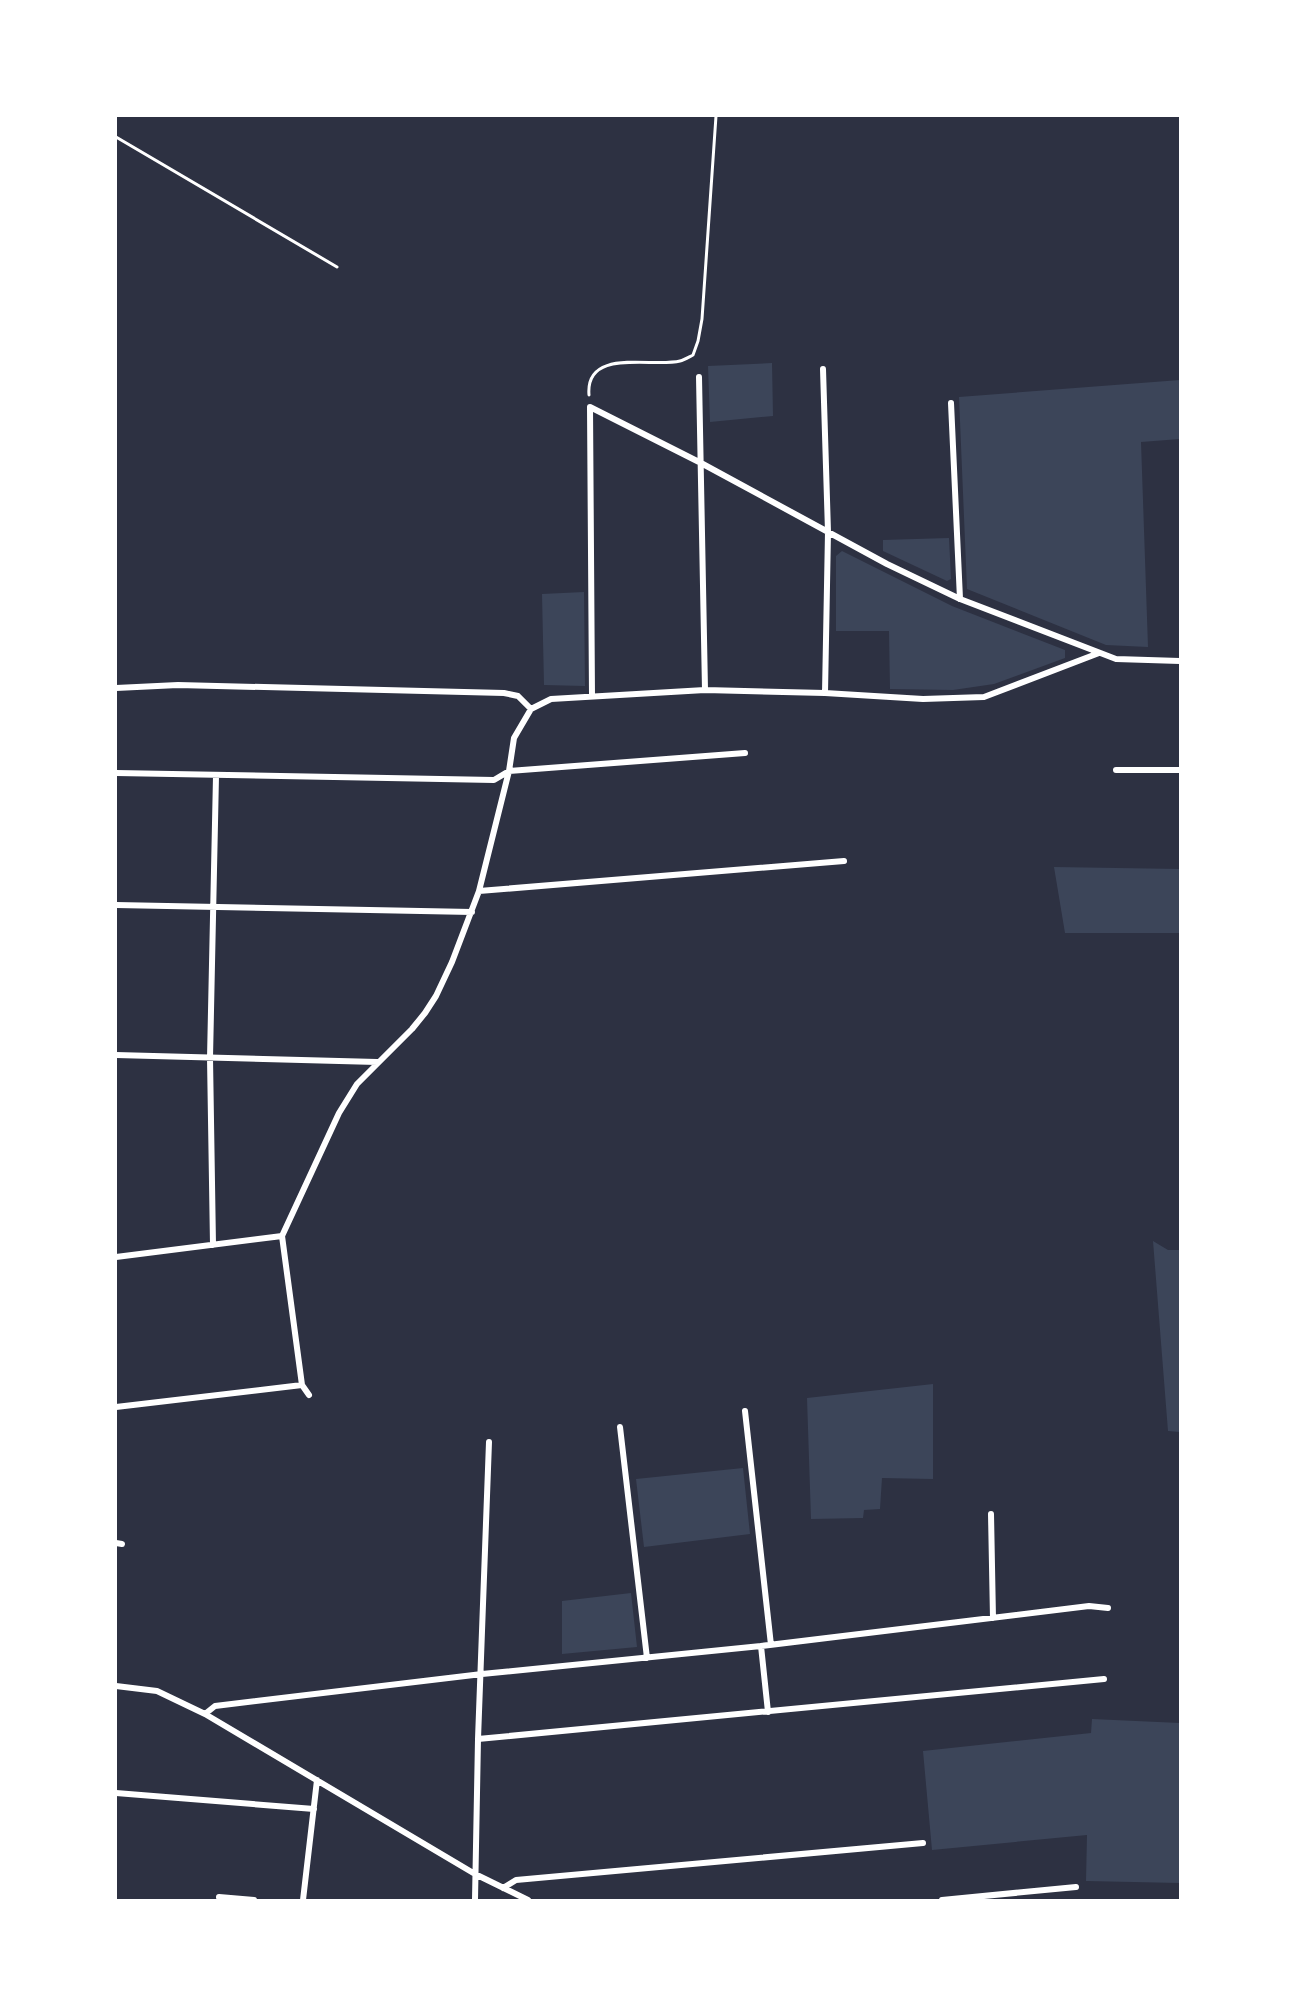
<svg xmlns="http://www.w3.org/2000/svg" width="1296" height="2016" viewBox="0 0 1296 2016" font-family="'PT Sans Narrow',sans-serif">
	<style>
		.green { fill: #3c4559 }
		.lines { fill: none; stroke-linecap: round; stroke-linejoin: round }
		.path { stroke: #fff; stroke-width: 3 }
		.minor { stroke: #fff; stroke-width: 6 }
	</style>
	<rect width="100%" height="100%" fill="#2d3142"/>
	<path class="green" d="M772,363L773,416L710,422L708,366Z
		M1180,380V439L1141,442L1148,647L1106,645L967,589L959,397Z
		M949,538L951,579L947,581L883,551V540Z
		M842,551L952,606L1065,650V658L994,684L953,690L890,689L889,631H836V556Z
		M584,592L585,686L544,685L542,594Z
		M1054,867L1180,869V933H1065Z
		M1153,1241L1168,1250H1180V1432L1168,1431Z
		M933,1384V1479L882,1478L880,1509L864,1510L863,1518L811,1519L807,1398Z
		M743,1468L750,1534L644,1547L636,1479Z
		M631,1593L637,1647L562,1654V1601Z
		M1092,1719L1180,1723V1883L1086,1881L1087,1835L932,1850L923,1751L1091,1733Z"/>
	<g class="lines">
		<path class="path" d="M116,137L337,267
			M589,395C585,347 653,368 680,361C684,360 689,357 693,355L698,341L702,319L716,116"/>
		<path class="minor" d="M823,369L828,532L825,693
			M699,377L705,690
			M951,403L960,599
			M116,688L178,685L504,693L518,696L531,709
			M592,696L590,407L701,463L887,564L960,599L1116,659L1180,661
			M1116,770H1180
			M116,773L494,780L509,771L745,753
			M479,891L844,861
			M116,905L472,912
			M116,1055L377,1062
			M213,1245L210,1058L216,776
			M116,1257L282,1236
			M309,1395L302,1385L282,1236L339,1113L357,1084L412,1029L425,1013L436,996L452,962L479,891L509,771L514,738L531,709L551,699L705,690L825,693L923,699L984,697L1099,653
			M116,1407L302,1385
			M745,1411L771,1645
			M620,1427L647,1658
			M991,1514L993,1618
			M116,1543L122,1544
			M761,1646L768,1712
			M116,1686L157,1691L205,1714L475,1874L528,1900
			M205,1714L215,1706L482,1674L761,1646L1089,1606L1108,1608
			M478,1739L1104,1679
			M116,1793L314,1809
			M503,1888L516,1880L923,1843
			M219,1897L254,1900
			M303,1900L317,1780
			M475,1900L478,1739L489,1442
			M942,1900L1076,1887"/>
	</g>
	<rect width="1296" height="2016" fill="none" stroke="#ffffff" stroke-width="234"/>
</svg>
